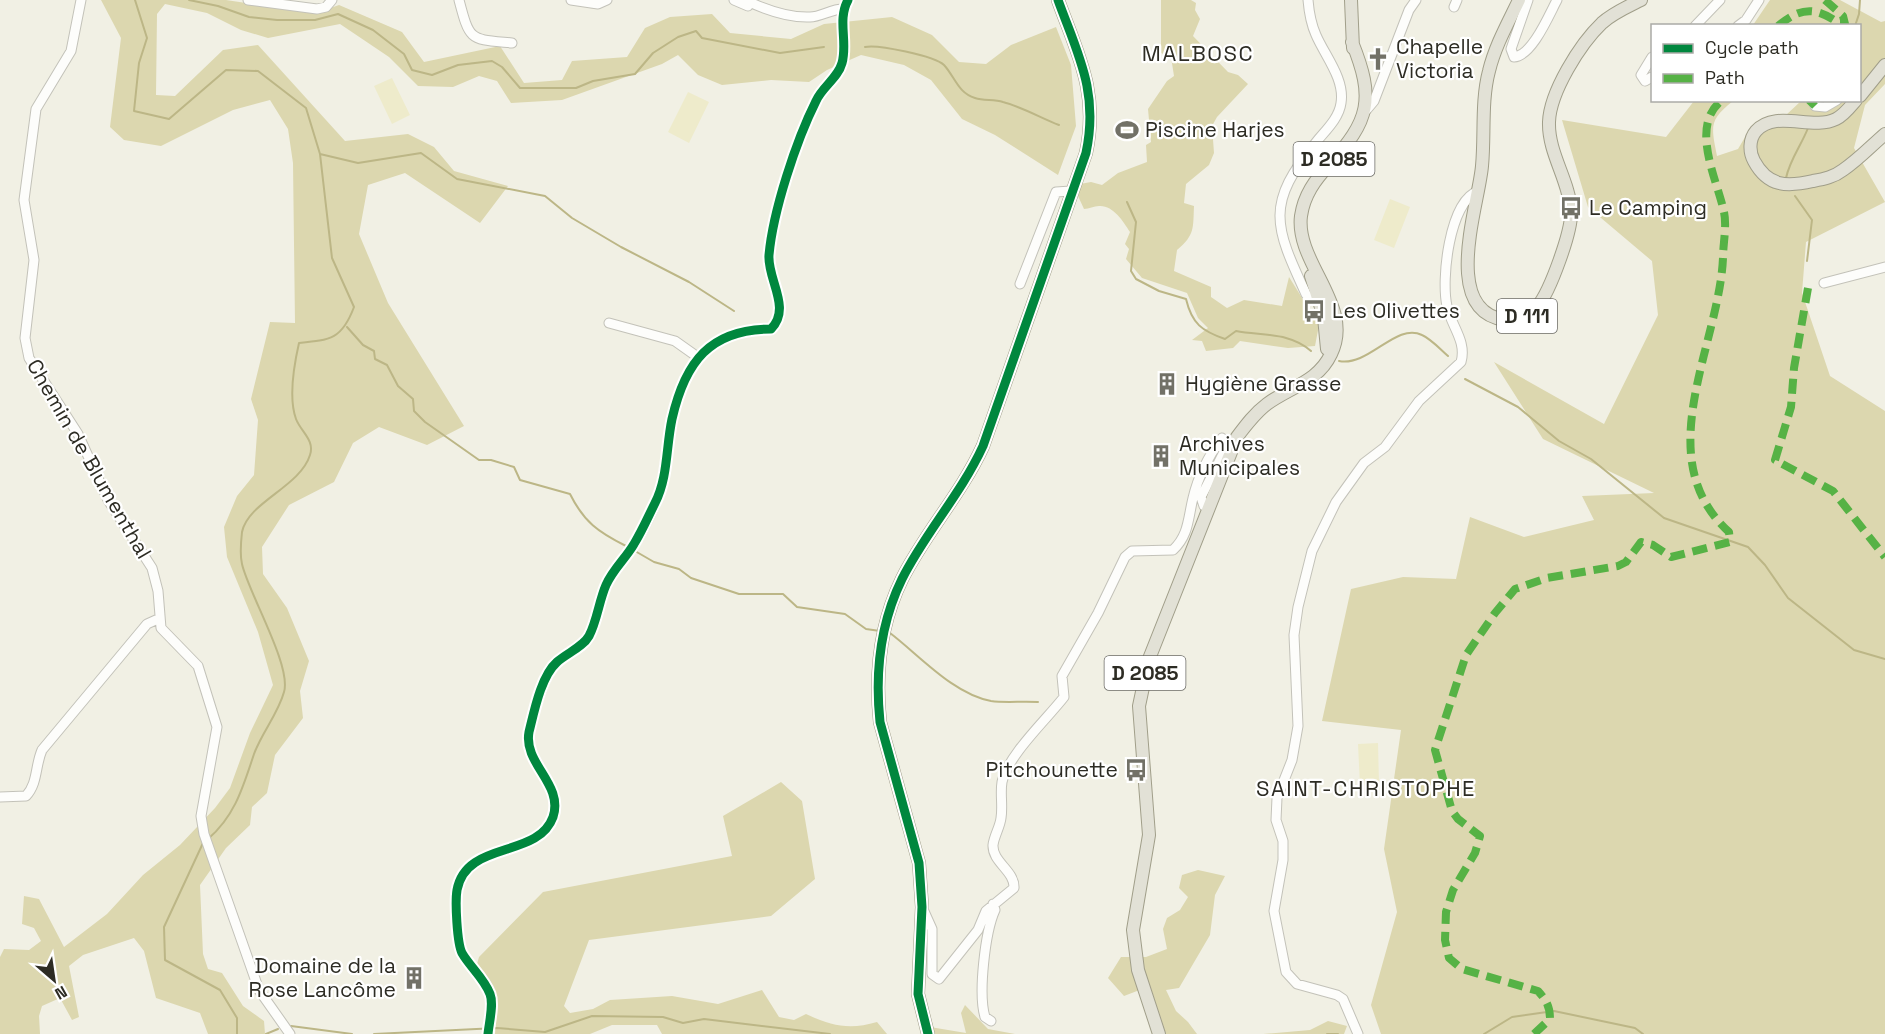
<svg xmlns="http://www.w3.org/2000/svg" width="1885" height="1034" viewBox="0 0 1885 1034" font-family="'Space Grotesk',sans-serif">
	<style>
		.green { fill: #eeebcb }
		.forest { fill: #dcd7af }
		.lines { fill: none; stroke-linecap: round; stroke-linejoin: round }
		.stream { stroke: #bcb686; stroke-width: 2 }
		.minor-casing { stroke: #c3c2b9; stroke-width: 11 }
		.major-casing { stroke: #a09e89; stroke-width: 14 }
		.minor { stroke: #fdfdfb; stroke-width: 9 }
		.major { stroke: #e2e1d6; stroke-width: 12 }
		.quiet { stroke: #56b245; stroke-width: 8; stroke-dasharray: 15 8; stroke-linecap: butt }
		.cycleway-casing { stroke: #fff; stroke-width: 13 }
		.cycleway { stroke: #00873e; stroke-width: 9 }
		.labels { text-anchor: middle; stroke-width: 4.5; stroke-linejoin: round; paint-order: stroke }
		.shield { fill: #fff; stroke: #6c6b66; stroke-width: 1.5 }
		.shield-label { font-size: 20px; font-weight: bold; fill: #2d2c24 }
		.poi-label { font-size: 21px; fill: #2d2c24; stroke: #fff; text-anchor: start }
		.street-label { font-size: 21px; fill: #2d2c24; stroke: #fff }
		.neighbourhood-label { font-size: 22px; letter-spacing: 1.5px; fill: #2d2c24; stroke: #fff }
	</style>
	<rect width="100%" height="100%" fill="#f1f0e4"/>
	<path class="green" d="M392,78L410,115L392,124L374,86Z
		M688,92L709,102L689,143L668,132Z
		M1390,199L1410,207L1394,248L1374,240Z
		M1378,743L1379,784L1360,786L1358,744Z"/>
	<path class="forest" d="M101,0H226L307,12L322,11L339,5L402,32L424,62L500,46L524,83L562,80L572,61L627,57L645,28L670,17L712,14L730,33L791,39L824,24L892,17L932,35L959,62L986,64L1011,45L1056,27L1071,65L1076,126L1058,175L995,135L962,119L931,80L904,65L861,55L827,70L809,82L771,80L722,85L698,75L678,55L662,64L562,100L511,103L497,81L479,76L453,87L418,86L389,57L340,24L268,38L241,30L207,13L165,4L157,14L156,95L175,96L223,50L258,45L345,141L408,134L434,147L454,171L508,186L480,223L405,173L368,185L359,234L388,303L464,426L427,445L379,427L353,443L334,482L289,505L262,547L263,574L287,608L309,661L300,691L303,718L275,755L267,793L252,807L250,825L226,848L200,885L203,954L208,969L222,973L243,1006L264,1021L265,1034H208L200,1013L156,998L144,951L134,938L83,955L69,966L79,1017L72,1020L60,998L42,1006L39,1016L40,1034H0V957L4,949L29,950L41,941L34,928L22,924L24,896L39,899L64,947L107,914L143,875L180,845L215,808L230,788L250,733L273,685L258,632L227,557L224,527L237,496L254,475L258,420L251,399L270,322L295,323L293,163L288,129L270,100L233,110L161,146L124,140L110,127L121,38Z
		M1161,0H1191L1196,3L1195,10L1200,19L1193,36L1228,72L1238,75L1248,84L1217,117L1212,126L1214,153L1209,165L1186,184L1184,203L1194,206C1193,228 1195,235 1177,250L1174,271L1211,287V297L1227,308L1244,300L1282,306L1289,277L1319,325L1315,346L1288,348L1240,341L1233,348L1206,351L1202,341L1192,340L1208,328L1198,318L1187,293L1142,278L1126,259L1129,249L1125,244L1130,232C1123,221 1113,205 1099,206C1094,206 1089,209 1084,209L1078,196L1080,184L1091,182L1102,185L1118,173L1147,162L1146,145L1151,142L1148,109L1167,81L1174,76L1171,57L1161,53Z
		M1770,0H1840L1881,22L1885,21V84L1865,105L1854,148L1885,202L1806,242L1802,293L1830,376L1885,411V1034H1381L1371,1005L1397,912L1384,849L1401,730L1322,721L1351,589L1403,577L1456,579L1470,517L1524,537L1594,520L1582,496L1654,493L1543,439L1494,362L1604,424L1658,315L1652,261L1588,207L1562,120L1666,137L1694,101H1733C1709,120 1711,126 1717,156L1738,149L1751,127L1770,118L1785,116L1801,101L1860,100V26L1753,25Z
		M781,782L802,801L815,879L771,916L589,940L564,1006L570,1013L593,1009L610,1000L672,996L718,1004L762,990L779,1017L794,1020L806,1014C831,1026 850,1030 877,1022L887,1034H662L657,1025H612L590,1034H495C498,1001 497,990 477,964L479,957L543,892L732,856L723,816Z
		M1198,870L1225,876L1215,895L1210,935L1179,988L1166,990L1176,1011L1188,1022L1197,1034H1166L1150,986L1124,996L1108,978L1121,957H1146L1167,949L1163,929L1167,918L1180,910L1188,897L1179,888L1182,875Z
		M965,1005L988,1029L1015,1034H933L930,1027L966,1033L961,1013Z
		M1328,1021L1347,1026L1344,1034H1263L1310,1030Z"/>
	<g class="lines">
		<path class="stream" d="M135,0L147,38L139,63L134,111L169,119L226,70L258,71L306,108L320,154L332,258L354,307C342,339 331,340 299,343C294,365 288,397 296,419C301,432 315,440 310,455C300,487 248,502 242,532C241,541 240,556 242,564C248,592 292,666 284,692C278,714 262,732 254,754C243,787 235,816 208,839
			M189,0L218,6L249,17L277,20H315L338,14L373,30L404,54L412,70L432,75L458,65L492,61L502,67L520,88H576L593,81L635,74L653,53L678,37L696,31L702,38L780,53L824,47
			M1855,26L1859,14L1860,0
			M865,47C877,44 935,56 944,65C955,77 958,93 975,98C984,101 994,99 1003,102C1022,107 1041,118 1059,125
			M320,154L358,163L421,153L457,179L545,196L572,218L621,247L689,282L734,311
			M1786,178C1790,159 1801,146 1808,128
			M1795,196L1812,220L1807,261
			M1127,202L1136,222L1131,271L1136,279L1159,291L1186,299C1192,324 1202,331 1225,339L1236,331C1262,336 1290,332 1311,351
			M347,327L363,345L374,351L375,359L387,365L398,386L413,399L414,411L425,422L479,460H491L514,467L520,480L570,494C584,522 598,532 626,546
			M1339,361C1369,367 1396,322 1422,335C1431,339 1440,349 1448,356
			M1465,379L1518,407L1559,441L1591,459L1664,518L1748,547L1765,565L1788,598L1854,650L1885,659
			M635,551L654,562L679,569L691,578L739,594H783L797,607L845,614L866,629L880,631
			M890,633C919,655 953,694 991,701C1005,703 1022,701 1038,702
			M203,843L164,927L165,960L220,990L237,1018V1034
			M291,1026L352,1034
			M266,1034L278,1029
			M374,1034L497,1028L545,1032L592,1016L663,1017L683,1023L704,1019L830,1034
			M1327,1034H1338
			M1484,1034L1512,1017L1554,1011L1635,1028L1643,1034"/>
		<g class="minor-casing">
			<path id="minor" d="M81,0L71,51L36,109L24,200L34,260L25,338L29,358L78,434L108,500L152,568L158,591L161,628L198,666L217,727L201,816L204,834L259,990L290,1034
				M248,0L317,9L326,7L332,0
				M459,0C470,42 470,39 512,43
				M571,0L598,4L607,0
				M734,0L748,6
				M745,0C764,9 788,18 810,17C821,17 831,9 843,9
				M1308,0C1309,12 1311,24 1316,35C1325,56 1345,79 1341,103C1339,118 1326,130 1317,141C1265,204 1274,225 1306,294L1309,298L1319,299
				M1528,0L1511,49L1514,57C1532,56 1549,15 1557,0
				M1454,7L1457,0
				M1695,26L1720,0
				M1738,26L1746,20L1759,0
				M1652,57L1641,75L1645,81L1652,77
				M1815,106L1825,107L1837,100
				M1363,114L1374,101L1409,10L1416,0
				M1824,283L1885,267
				M1020,284L1056,192L1071,191
				M609,323L675,341L699,358
				M0,797L26,796C38,783 35,766 42,750L147,624L158,619
				M923,909L932,929V974L939,979L978,930L986,911L1014,888C1015,871 992,862 993,845C994,836 1000,827 1001,818C1003,806 1000,793 1002,782C1008,755 1047,719 1064,697L1062,676L1098,613L1125,557L1132,551L1173,550C1189,535 1188,518 1193,498C1198,477 1209,455 1222,438L1224,452L1201,497L1204,506L1209,509
				M991,1021L985,1017C978,994 985,932 995,910L993,904
				M489,1024C490,1015 493,1004 491,996C488,979 468,967 461,951C457,941 455,899 457,888C470,841 534,858 552,819C567,787 525,765 529,734C531,717 545,674 556,662C565,653 581,649 588,637C598,621 599,599 608,582C615,568 626,557 634,545C642,532 651,514 657,500C667,475 666,446 672,420C684,362 710,329 771,329C792,308 767,279 769,255C773,211 796,141 816,101C822,87 838,78 842,63C848,42 837,20 848,0
				M1358,1034L1343,999L1337,995L1297,984L1286,972L1274,911L1283,860V841L1276,820L1277,798L1292,760L1298,726L1294,635L1298,607L1312,551L1336,502L1364,463L1385,447L1419,401L1461,362C1467,341 1451,326 1447,306C1441,280 1449,202 1478,191"/>
		</g>
		<g class="major-casing">
			<path id="major" d="M1351,0L1353,48
				M1519,0C1508,23 1495,46 1489,71C1481,101 1485,135 1482,166C1479,204 1440,311 1505,320C1517,322 1529,316 1537,307C1550,292 1573,229 1571,210C1569,180 1548,153 1549,122C1550,92 1580,44 1602,23C1613,13 1627,7 1641,0
				M1860,96L1885,65
				M1856,100C1850,107 1844,115 1836,119C1812,131 1776,109 1756,131C1749,139 1749,152 1754,161C1768,187 1787,187 1813,181C1824,179 1834,177 1843,170C1858,160 1871,146 1885,134
				M1311,276L1324,317L1327,349
				M928,1034L918,994L922,907L919,863L880,722C875,674 880,624 902,579C925,533 961,494 983,446L1086,153C1099,92 1078,55 1058,0
				M1159,1034L1138,970L1133,930L1149,835L1139,706L1149,659L1237,437C1246,425 1255,413 1267,404C1290,387 1318,382 1331,354C1355,306 1295,263 1301,216C1304,195 1315,180 1329,165C1370,120 1375,99 1352,42"/>
		</g>
		<use href="#minor" class="minor"/>
		<use href="#major" class="major"/>
		<path class="quiet" d="M1778,26C1802,6 1816,7 1840,24H1845L1843,16L1825,0
			M1809,100L1815,106
			M1808,288L1794,368L1791,407L1775,460L1833,491L1885,557
			M1534,1034L1550,1019C1550,1006 1546,1000 1538,991L1462,969L1449,958L1445,940L1446,912L1453,890L1475,853L1480,836L1458,819L1452,811L1435,750L1466,655L1495,613L1515,589L1547,578L1618,566L1626,562L1641,542L1653,545L1671,557L1730,542L1729,532C1648,458 1719,346 1723,258C1723,244 1727,226 1724,212C1717,179 1689,126 1722,100"/>
		<g class="cycleway-casing">
			<path id="cycleway" d="M488,1034C489,1023 494,1004 490,994C484,978 470,967 462,953C457,943 455,902 457,890C466,840 538,859 553,817C564,784 523,764 529,732C534,712 541,676 557,662C567,653 583,647 589,636C597,621 599,601 606,585C613,569 626,558 634,544C642,531 648,517 655,503C668,478 666,447 672,419C685,362 710,329 771,329C792,308 767,279 769,255C773,211 796,141 816,101C822,87 838,78 842,63C848,42 837,20 848,0
				M928,1034L918,994L922,907L919,863L880,722C875,674 880,624 902,579C925,533 961,494 983,446L1086,153C1099,92 1078,55 1058,0"/>
		</g>
		<use href="#cycleway" class="cycleway"/>
	</g>
	<defs>
		<g id="church-bare" transform="scale(1.8)"><path d="M-1.2-6h2.4v3.5h3.3v2.4h-3.3V6h-2.4V-.1h-3.3v-2.4h3.3Z" fill="#727167" stroke="#fff" stroke-width="2.5" paint-order="stroke"/></g>
		<g id="stadium-bare" transform="scale(1.8)"><path d="M0-5a6.5 5 0 1 0 0 10a6.5 5 0 1 0 0-10ZM-3.5-1.8h7v3.6h-7Z" fill="#727167" stroke="#fff" stroke-width="2.5" paint-order="stroke"/></g>
		<g id="bus-bare" transform="scale(1.8)"><path d="M-5-6H5V4H4V6H2V4H-2V6H-4V4H-5ZM-3.5-4V0h7V-4ZM-3.5 1.2v1.5H-2V1.2ZM2 1.2v1.5H3.5V1.2Z" fill="#727167" stroke="#fff" stroke-width="2.5" paint-order="stroke"/></g>
		<g id="building-bare" transform="scale(1.8)"><path d="M-4-6H4V6H1V3H-1V6H-4ZM-2.5-4.3h1.7v1.8h-1.7ZM.8-4.3h1.7v1.8H.8ZM-2.5-1h1.7V.8h-1.7ZM.8-1h1.7V.8H.8Z" fill="#727167" stroke="#fff" stroke-width="2.5" paint-order="stroke"/></g>
	</defs>
	<g fill-rule="evenodd">
		<use href="#church-bare" x="1378" y="59"/>
		<use href="#stadium-bare" x="1127" y="130"/>
		<use href="#bus-bare" x="1571" y="208"/>
		<use href="#bus-bare" x="1314" y="311"/>
		<use href="#building-bare" x="1167" y="384"/>
		<use href="#building-bare" x="1161" y="456"/>
		<use href="#bus-bare" x="1136" y="770"/>
		<use href="#building-bare" x="414" y="978"/>
	</g>
	<g class="labels">
		<g class="shield">
			<rect x="1293.5" y="142" width="81" height="34" rx="4.5"/>
			<rect x="1497" y="299" width="60" height="34" rx="4.5"/>
			<rect x="1104.5" y="656" width="81" height="34" rx="4.5"/>
		</g>
		<g class="shield-label">
			<text x="1334" y="166">D 2085</text>
			<text x="1527" y="323">D 111</text>
			<text x="1145" y="680">D 2085</text>
		</g>
		<g class="poi-label">
			<text x="1396" y="54">Chapelle<tspan x="1396" dy="24">Victoria</tspan></text>
			<text x="1145" y="137">Piscine Harjes</text>
			<text x="1589" y="215">Le Camping</text>
			<text x="1332" y="318">Les Olivettes</text>
			<text x="1185" y="391">Hygiène Grasse</text>
			<text x="1179" y="451">Archives<tspan x="1179" dy="24">Municipales</tspan></text>
			<text x="1118" y="777" text-anchor="end">Pitchounette</text>
			<text x="396" y="973" text-anchor="end">Domaine de la<tspan x="396" dy="24">Rose Lancôme</tspan></text>
		</g>
		<g class="street-label">
			<text transform="translate(89 459) rotate(60)" y="7">Chemin de Blumenthal</text>
		</g>
		<g class="neighbourhood-label">
			<text x="1198" y="61">MALBOSC</text>
			<text x="1366" y="796">SAINT-CHRISTOPHE</text>
		</g>
	</g>
	<rect x="1651" y="24" width="210" height="78" fill="#ffffff" stroke="#ababa7" stroke-width="1.5"/>
	<rect x="1663" y="44" width="30" height="9" fill="#00873e" stroke="#ababa7" stroke-width="1.5"/>
	<text x="1705" y="54" font-size="18" fill="#2d2c24">Cycle path</text>
	<rect x="1663" y="74" width="30" height="9" fill="#56b245" stroke="#ababa7" stroke-width="1.5"/>
	<text x="1705" y="84" font-size="18" fill="#2d2c24">Path</text>
	<g transform="translate(54 980) rotate(151)" stroke="#ffffff" stroke-width="4.5" paint-order="stroke">
	<path d="M0-4.5L10 22L0 15L-10 22Z" fill="#2d2c24"/>
	<text y="-9" font-size="16" font-weight="bold" text-anchor="middle" fill="#2d2c24">N</text>
	</g>
</svg>
